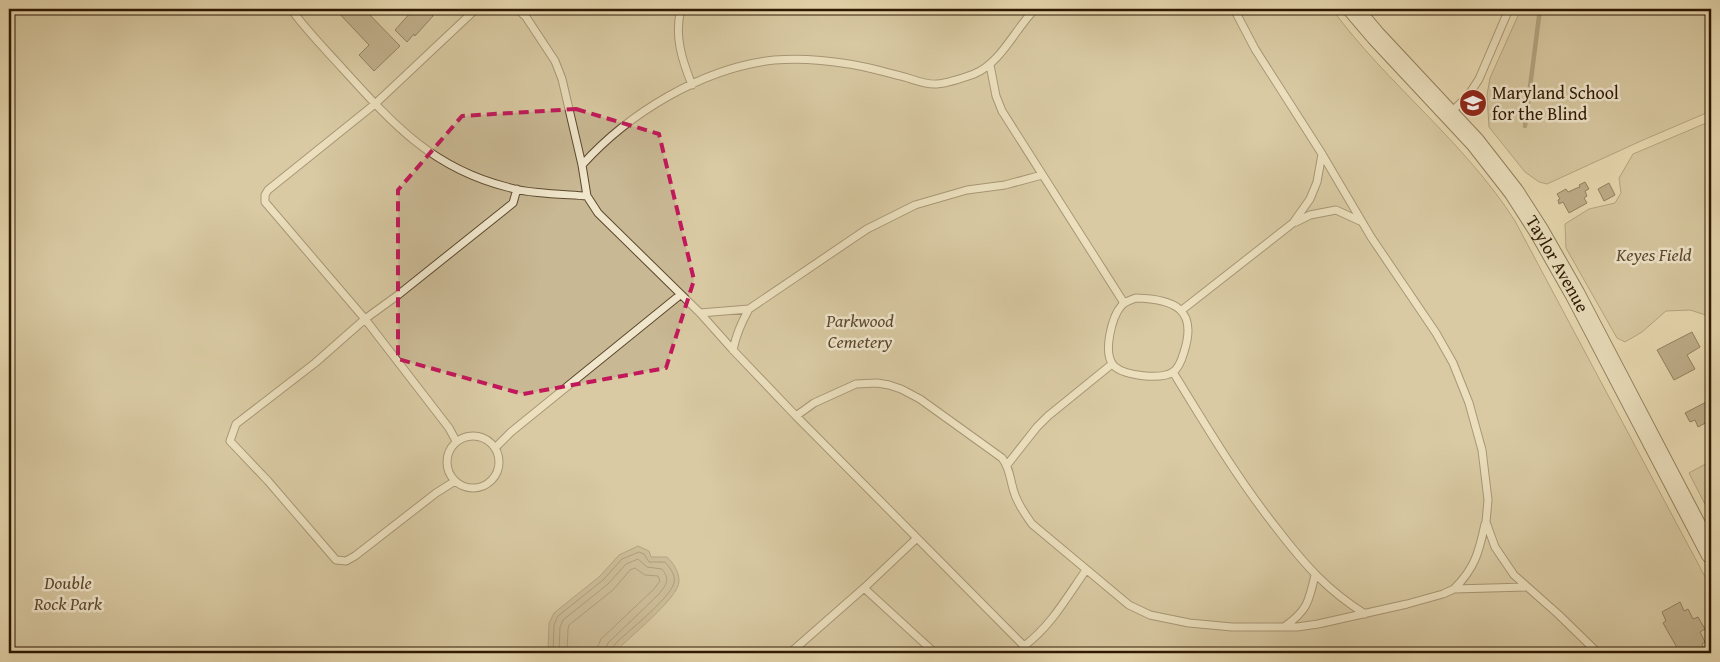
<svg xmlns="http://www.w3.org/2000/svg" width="1720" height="662" viewBox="0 0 1720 662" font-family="'Gentium Book Plus',serif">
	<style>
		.green { fill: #c8b893; stroke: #7a684a }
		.water { fill: #a89776; stroke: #776448 }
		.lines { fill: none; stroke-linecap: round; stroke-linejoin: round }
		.shore { stroke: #6a583c; stroke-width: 1 }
		.stream { stroke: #776448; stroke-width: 4.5 }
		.building { fill: #8e7c5d; stroke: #2d1802 }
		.service-casing { stroke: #5c482e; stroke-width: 9 }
		.secondary-casing { stroke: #2d1802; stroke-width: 21 }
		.service { stroke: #f0e6cc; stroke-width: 7 }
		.secondary { stroke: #f0e6cc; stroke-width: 19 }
		.marked { fill: none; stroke: #c2185b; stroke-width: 4; stroke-dasharray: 10 6; stroke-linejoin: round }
		.labels { text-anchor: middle; stroke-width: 5; stroke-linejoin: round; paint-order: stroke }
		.poi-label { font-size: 18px; fill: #2d1802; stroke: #f0e6cc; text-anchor: start }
		.park-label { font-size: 18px; font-style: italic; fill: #5c482e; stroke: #f0e6cc }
		.street-label { font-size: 18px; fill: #2d1802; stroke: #f0e6cc }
	</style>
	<rect width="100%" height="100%" fill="#e8d9b1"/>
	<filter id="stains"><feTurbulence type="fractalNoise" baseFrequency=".004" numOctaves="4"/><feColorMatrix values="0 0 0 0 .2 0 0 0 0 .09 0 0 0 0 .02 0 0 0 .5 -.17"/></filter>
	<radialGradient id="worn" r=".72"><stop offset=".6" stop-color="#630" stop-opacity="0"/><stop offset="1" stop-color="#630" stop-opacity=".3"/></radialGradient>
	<path class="green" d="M9,9H1332C1387,84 1464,141 1515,221L1711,588V653H9Z
		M1521,9H1711V111L1643,140L1547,184L1539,182L1525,172L1489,127L1487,95L1490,78Z
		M1711,121V319L1709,316L1690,310L1666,311L1642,332L1625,342L1617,338L1566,248L1565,224L1589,209L1615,203L1621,193L1619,178L1633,154Z
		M1711,461V516L1689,473Z"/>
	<path class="water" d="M638,546L649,551L651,557H667C673,563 679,571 679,581C680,597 627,639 614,653H549L548,651L549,623L554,613L600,576L619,555Z"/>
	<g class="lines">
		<path class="shore" d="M553,653L554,625L558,616L603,580L622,559L639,552L644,554L649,562H665C670,568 676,575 674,583C670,598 631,629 618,641L612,648L611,653
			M559,653L560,627L563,620L608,584L626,564L638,559L647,567L662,569C670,579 667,584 659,594L608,643L604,653
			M567,653L568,629L569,625L613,590L630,570L635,568L645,575L658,576L660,581L654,589L601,639L598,646L597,653"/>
		<path class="stream" d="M1525,126L1540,9"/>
	</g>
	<path class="building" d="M335,9H364L400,46L374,71L359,55L369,45Z
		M417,9H425L433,16L415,36L414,34L407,42L395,30L412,11L414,12Z
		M1585,182L1589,189L1585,191L1587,196L1584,198L1587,203L1569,213L1563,202L1559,204L1558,200L1560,199L1557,194L1566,189L1568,192L1577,188L1580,187L1579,185Z
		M1609,183L1615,195L1604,201L1598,189Z
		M1692,332L1700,347L1687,355L1695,369L1674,380L1657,350Z
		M1710,400L1711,401V420L1698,427L1695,420L1690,422L1685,413Z
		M1680,602L1684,611L1688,609L1693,619L1698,617L1705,629L1700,632L1705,642L1702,644L1705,653H1680L1663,623L1666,621L1662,612Z"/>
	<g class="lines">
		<g class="service-casing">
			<path id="service" d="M291,9C306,30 325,49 343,69C393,124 432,168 507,187C533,194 560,194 587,196L598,213L700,313L733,350L796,416L814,403L856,384L877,383L889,385L901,389L920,399L1002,458C1010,468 1010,480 1014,492C1018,505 1025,514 1032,524L1129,605L1150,615L1189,623L1232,627H1297L1318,624L1407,604L1443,594L1454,589L1527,587
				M517,9L526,17L555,61L562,79L582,165L587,196
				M681,9C674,36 682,60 692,85
				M990,65L996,96L1002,111L1124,303
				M1450,113L1468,96L1479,79L1509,9
				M1322,154L1371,237L1436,333L1453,363L1469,403L1482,450L1488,500L1486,522L1495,547L1514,575L1558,614L1598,653
				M582,165C629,113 702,68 774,60C798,58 825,60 849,64C869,67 888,73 908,78C917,81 928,85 937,84C949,83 963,78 974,74C1001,63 1015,29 1035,9
				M1296,222L1310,215L1336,210L1360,221
				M1136,298C1174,299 1198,309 1184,352C1182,359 1179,368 1173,372C1161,380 1125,376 1114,366C1102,353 1112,316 1122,305C1126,301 1131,300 1136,298Z
				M1182,310L1293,223L1310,199L1317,182L1322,154L1255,49L1234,9
				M700,313L749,309L867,229L915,205L967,190L1005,185L1042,175
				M733,350C736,335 741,323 749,309
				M1173,372C1206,426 1239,481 1278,530C1305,565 1327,590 1365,614
				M796,416L1031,653
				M447 462a26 26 0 1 1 52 0a26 26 0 1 1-52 0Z
				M456,441L449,428L365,319L265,202V195L268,190L375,104L476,9
				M496,447L511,432L680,295
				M1007,465L1037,427L1048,416L1112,364
				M455,481L436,493L355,556L346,561L336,560L268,481L230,441L236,424L315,363L365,319L398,295L513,203L517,189
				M864,588L935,653
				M1454,589C1475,568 1479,552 1485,524
				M1284,627C1307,611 1309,602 1315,575
				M1024,646C1051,626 1067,597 1086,570
				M790,653L864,588L917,538"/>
		</g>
		<g class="secondary-casing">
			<g id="secondary">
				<path id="s1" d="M1353,9L1376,36L1475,142L1514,192L1539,231L1575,294L1711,554"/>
			</g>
		</g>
		<use href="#service" class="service"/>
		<use href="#secondary" class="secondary"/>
	</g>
	<path d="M0 0H1720V662H0ZM576,109L659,134L694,280L666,368L523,394L398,359V190L462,116Z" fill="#e8d9b1" fill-opacity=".55" fill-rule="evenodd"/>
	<path class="marked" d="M576,109L659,134L694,280L666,368L523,394L398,359V190L462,116Z"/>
	<defs>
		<g id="school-disc" transform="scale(1.4375)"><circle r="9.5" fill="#8f2418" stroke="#f0e6cc"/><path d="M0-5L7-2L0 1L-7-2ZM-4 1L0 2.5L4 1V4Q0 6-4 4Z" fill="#fff"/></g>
	</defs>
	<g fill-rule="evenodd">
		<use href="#school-disc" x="1473" y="103"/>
	</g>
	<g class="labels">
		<g class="poi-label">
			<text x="1492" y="99">Maryland School<tspan x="1492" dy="21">for the Blind</tspan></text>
		</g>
		<g class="park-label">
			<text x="1654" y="261">Keyes Field</text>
			<text x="860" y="327">Parkwood<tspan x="860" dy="21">Cemetery</tspan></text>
			<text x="68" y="589">Double<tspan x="68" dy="21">Rock Park</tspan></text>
		</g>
		<g class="street-label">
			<text dy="6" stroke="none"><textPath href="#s1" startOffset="328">Taylor Avenue</textPath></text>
		</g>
	</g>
	<rect width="1720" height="662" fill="none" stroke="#e8d9b1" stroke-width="30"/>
	<rect x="10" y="10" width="1700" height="642" fill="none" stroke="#2d1802" stroke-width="2.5"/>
	<rect x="15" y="15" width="1690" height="632" fill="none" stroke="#2d1802"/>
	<rect width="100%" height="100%" filter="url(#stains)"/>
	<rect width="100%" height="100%" fill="url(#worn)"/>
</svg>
